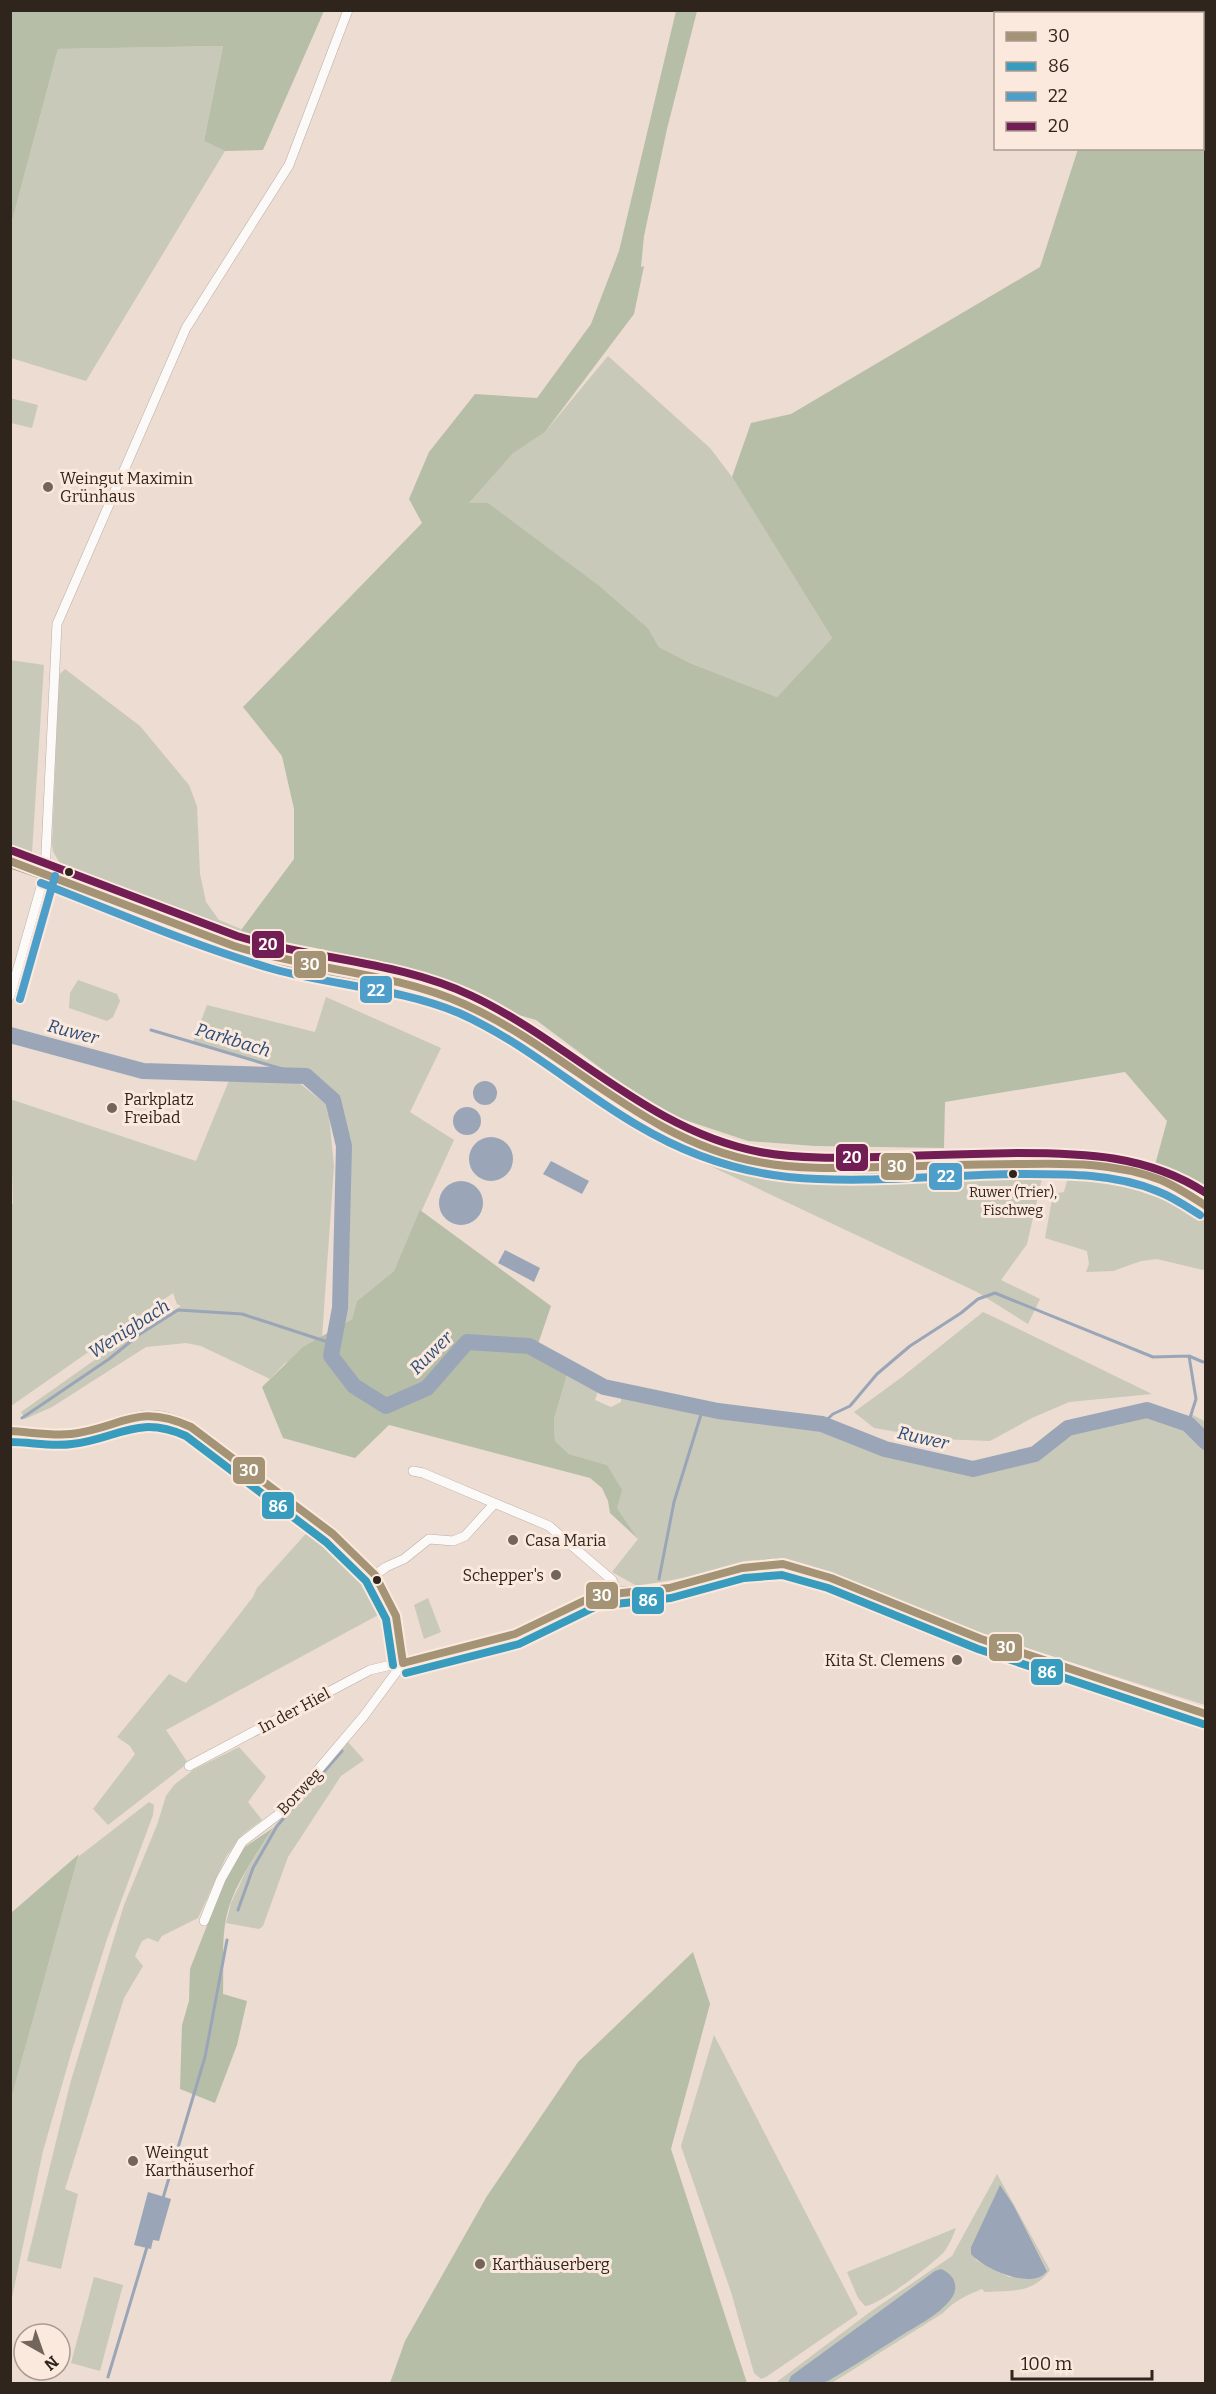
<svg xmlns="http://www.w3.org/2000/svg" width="1216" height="2394" viewBox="0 0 1216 2394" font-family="Bitter,serif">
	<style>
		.green { fill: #c8c9b9; fill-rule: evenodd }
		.forest { fill: #b7bea8 }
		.water { fill: #9aa6b8 }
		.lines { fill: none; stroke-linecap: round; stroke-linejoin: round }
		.stream { stroke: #9aa6b8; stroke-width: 3 }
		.river { stroke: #9aa6b8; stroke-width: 16 }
		.minor-casing { stroke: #baaea6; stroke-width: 10 }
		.major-casing { stroke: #a29382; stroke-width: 14 }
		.minor { stroke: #fcfaf8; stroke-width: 9 }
		.major { stroke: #e4ddd5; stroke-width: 12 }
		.bus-1-casing { stroke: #fce9dd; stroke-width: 12 }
		.bus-2-casing { stroke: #fce9dd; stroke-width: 12 }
		.bus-3-casing { stroke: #fce9dd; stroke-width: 12 }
		.bus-4-casing { stroke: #fce9dd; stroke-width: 12 }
		.bus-1 { stroke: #a59375; stroke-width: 8 }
		.bus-2 { stroke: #389cbf; stroke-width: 8 }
		.bus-3 { stroke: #4d9fca; stroke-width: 8 }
		.bus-4 { stroke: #721e55; stroke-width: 8 }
		.poi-dot { fill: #72655c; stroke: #fce9dd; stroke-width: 2 }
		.bus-dot { fill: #30251d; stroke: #fce9dd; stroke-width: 2 }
		.labels { text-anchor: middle; stroke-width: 6; stroke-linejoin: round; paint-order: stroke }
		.bus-label { font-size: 14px; fill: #30251d; stroke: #fce9dd }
		.poi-label { font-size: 16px; fill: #30251d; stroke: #fce9dd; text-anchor: start }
		.street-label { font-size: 16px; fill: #30251d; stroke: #fce9dd }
		.water-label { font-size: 18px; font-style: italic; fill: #2a4e79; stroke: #fce9dd }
		.line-badge { stroke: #fce9dd; stroke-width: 2 }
		.badge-label { font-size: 16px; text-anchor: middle; font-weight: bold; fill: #fff }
	</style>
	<rect width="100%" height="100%" fill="#ecdcd1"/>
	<path class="green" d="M223,46L204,141L225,151L86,381L11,358V225L58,49Z
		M608,356L710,448L732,477L832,638L777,697L690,663L659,647L648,628L602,588L469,503L513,452L545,432Z
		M10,398L38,405L32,428L11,423Z
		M10,660L44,665L32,853L11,847Z
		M65,669L140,726L189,785L197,806L200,874L206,902L219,920L241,929L238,934L59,862L53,851L52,844L59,679L60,674Z
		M78,980L117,994L120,1001L113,1017L107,1021L69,1008L70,993Z
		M326,997L441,1048L410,1112L454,1140L394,1271L357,1301L352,1319L337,1327L340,1307L344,1147L333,1100L306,1076L193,1042L207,1005L315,1032Z
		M230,1078L298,1082L328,1106L334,1166L321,1352L285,1363L270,1379L201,1346L186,1343L146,1347L52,1407L25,1419L21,1412L106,1352L181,1306L177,1304L173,1293L11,1406L10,1207L13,1203L10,1099L196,1161Z
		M716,1158L758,1168L1043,1174L1027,1244L1001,1280L1040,1299L1028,1324L977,1292L704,1163L702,1159Z
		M1069,1173L1156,1187L1196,1210L1205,1219L1206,1266L1203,1270L1157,1259L1141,1261L1113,1271L1086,1272L1089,1264L1087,1251L1045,1238L1053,1194L1064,1192Z
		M983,1312L998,1319L1152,1394L1069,1402L1032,1418L990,1441L939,1439L874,1428L854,1412L902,1377Z
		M569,1368L600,1385L595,1400L611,1407L621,1402V1391L703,1408L822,1424L885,1449L973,1469L1035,1454L1068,1428L1147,1410L1187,1424L1191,1414L1206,1422L1205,1705L989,1636L808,1565L784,1558L745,1561L689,1577L637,1586L612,1572L638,1539L617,1508L607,1465L569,1454L555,1441L554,1419Z
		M312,1527L366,1576L380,1614L166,1730L188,1763L108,1825L93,1809L135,1754L130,1746L117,1737L169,1674L186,1683L253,1597L257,1588Z
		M428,1598L441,1632L424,1639L414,1605Z
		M348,1742L364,1760L341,1776L288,1857L263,1926L259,1929L226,1923L231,1903L247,1869L273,1828Z
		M239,1747L266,1777L248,1802L262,1820L242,1835L226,1857L198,1918L162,1936L158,1942L148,1938L142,1941L135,1956L143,1966L124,1998L65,2189L78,2194L61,2269L27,2261L70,2084L124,1905L157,1825L166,1796L174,1785L193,1770Z
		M149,1802L154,1805L153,1815L107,1939L72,2050L43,2151L11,2302V2099L78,1857Z
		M714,2035L858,2314L766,2377L761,2379L754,2373L731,2292L681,2146Z
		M997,2174L1050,2270C1032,2294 1014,2290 985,2292L982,2289C967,2295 954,2301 943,2313L835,2381L827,2384H774L870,2312L952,2256ZM1000,2186L1014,2206L1047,2270L1009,2277L976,2260L971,2247Z
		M956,2228C953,2236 949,2246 943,2253C931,2265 880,2305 865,2306L858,2298L847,2272Z
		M94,2277L123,2285L100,2371L71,2363Z"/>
	<path class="forest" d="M11,10H324V11L263,150L225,151L204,141L223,46L58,49L11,225Z
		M1124,10L1205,11V1206L1152,1176L1167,1121L1125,1072L945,1102L944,1148L815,1146L748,1141L658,1111L536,1020L238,934L294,859V809L282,756L243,707L422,523L409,499L429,452L475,394L537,398L591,324L619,251L676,11H697L667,129L644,236L641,267L644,266L634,314L545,432L513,453L469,503H488L602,588L648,628L659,647L690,663L777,697L832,638L732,477L751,423L791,414L1040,267L1078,149L1202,148V14L1122,13Z
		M420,1210L551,1306L536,1350L569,1368L554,1419L555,1441L569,1454L607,1465L622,1490L617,1508L638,1539L610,1513L608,1501L602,1488L590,1478L389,1425L355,1458L283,1438L262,1387L303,1347L352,1319L357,1301L394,1271Z
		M273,1828C256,1855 235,1883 227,1914C221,1939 224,1968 223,1994L247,2001L237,2045L215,2103L180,2089L182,2025L189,2001L190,1969L222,1887L242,1849Z
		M79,1854L78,1857L11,2099V1913Z
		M693,1952L710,2004L671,2149L747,2383H390L405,2341L487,2196L578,2062Z"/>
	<path class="water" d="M473 1093a12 12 0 1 1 24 0a12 12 0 1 1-24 0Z
		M453 1121a14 14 0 1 1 28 0a14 14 0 1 1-28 0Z
		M469 1159a22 22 0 1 1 44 0a22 22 0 1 1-44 0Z
		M551,1161L589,1181L582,1194L543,1174Z
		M439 1203a22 22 0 1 1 44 0a22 22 0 1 1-44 0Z
		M505,1250L540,1268L534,1282L498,1263Z
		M1000,2185L1014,2206L1047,2271C1033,2291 984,2269 971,2254V2247Z
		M148,2192L171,2199L159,2241L153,2240L151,2249L134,2245Z
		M941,2269C954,2274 960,2287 951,2299C939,2315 916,2326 899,2337C875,2352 852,2367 828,2381L821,2383H788L791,2376L935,2271Z"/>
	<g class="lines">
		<path class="stream" d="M151,1030L306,1076
			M22,1418L109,1359L140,1334L178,1310L242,1314L334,1344
			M822,1424L833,1414L850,1406L877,1374L910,1346L961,1313L978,1299L995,1293L1153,1357L1189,1356L1203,1362
			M1188,1424L1196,1399L1189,1356
			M659,1579L674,1502L703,1408
			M238,1910L253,1868L277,1826L342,1751
			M163,2198L205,2057L227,1940
			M108,2377L147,2247"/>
		<path class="river" d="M10,1035L143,1071L306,1076L333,1100L344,1146L340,1308L331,1356L354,1386L386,1406L427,1388L467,1342L529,1346L604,1387L718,1411L822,1424L885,1449L973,1469L1035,1454L1068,1428L1147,1410L1188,1424L1206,1442"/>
		<g class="minor-casing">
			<path id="minor" d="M10,996L45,873L57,624L186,328L289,165L348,10
				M10,1431C31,1431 51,1436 71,1434C118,1428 142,1399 191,1427L333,1534L375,1575L396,1616L403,1663
				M413,1471L423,1473L549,1526L612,1580L617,1592
				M375,1575L386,1567L404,1559L429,1539L453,1541L465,1536L494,1504
				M189,1766L370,1670L505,1638L594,1596L617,1592L669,1588L742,1568L773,1563L793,1566L831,1578L981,1639L1206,1714
				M204,1921L221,1879L242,1842L283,1811L363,1717L403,1663"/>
		</g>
		<g class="major-casing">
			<path id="major" d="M10,861C65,879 118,901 172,922C195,931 219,942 243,949C315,971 399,974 466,1005C566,1051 643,1142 756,1162C798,1170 841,1168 883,1167C926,1166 968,1165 1011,1164C1080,1163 1148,1161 1206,1206"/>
		</g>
		<use href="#minor" class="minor"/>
		<use href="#major" class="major"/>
		<g class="bus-1-casing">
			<path id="bus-1" d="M10,861L234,946C310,970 392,972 464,1004C567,1050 645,1142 759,1162C800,1170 842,1168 883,1167C929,1166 976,1164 1023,1164C1069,1163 1117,1163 1161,1180C1177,1187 1191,1196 1206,1206
				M10,1431C30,1432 51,1436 71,1434C122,1428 136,1402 191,1427L333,1534L375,1575L396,1616L403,1663
				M403,1663L515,1634L594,1596L669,1588L742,1568L783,1564L831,1578L981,1639L1206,1714"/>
		</g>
		<g class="bus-2-casing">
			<path id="bus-2" d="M10,1442C31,1442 51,1447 72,1444C118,1439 137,1414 186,1436L326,1542L366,1581L386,1619L393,1665
				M406,1673L519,1644L597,1606L671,1598L744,1578L782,1575L828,1588L978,1649L1203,1724"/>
		</g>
		<g class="bus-3-casing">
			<path id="bus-3" d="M41,883C118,913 194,946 273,969C334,986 400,988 459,1013C524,1042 577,1090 637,1125C684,1153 734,1171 788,1177C864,1184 941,1175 1017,1174C1063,1174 1113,1173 1157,1191C1173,1197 1186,1206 1200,1215
				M20,999L55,876"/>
		</g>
		<g class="bus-4-casing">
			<path id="bus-4" d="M13,851L237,936C314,960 399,961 472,996C571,1043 649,1131 760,1152C799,1159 839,1158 878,1157C925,1155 971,1154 1017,1153C1084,1153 1148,1155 1206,1193"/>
		</g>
		<use href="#bus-1" class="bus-1"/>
		<use href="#bus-2" class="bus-2"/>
		<use href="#bus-3" class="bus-3"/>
		<use href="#bus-4" class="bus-4"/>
	</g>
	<g class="poi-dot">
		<circle cx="48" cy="487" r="6"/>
		<circle cx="112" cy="1108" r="6"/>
		<circle cx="513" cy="1540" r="6"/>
		<circle cx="556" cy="1575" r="6"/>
		<circle cx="957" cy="1660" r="6"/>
		<circle cx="133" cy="2161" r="6"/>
		<circle cx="480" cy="2264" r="6"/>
	</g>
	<g class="bus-dot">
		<circle cx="69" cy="872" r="5"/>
		<circle cx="1013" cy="1174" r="5"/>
		<circle cx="377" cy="1580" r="5"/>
	</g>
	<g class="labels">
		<g class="bus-label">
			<text x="1013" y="1197">Ruwer (Trier),<tspan x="1013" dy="18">Fischweg</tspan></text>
		</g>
		<g class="poi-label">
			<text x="60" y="484">Weingut Maximin<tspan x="60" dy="18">Grünhaus</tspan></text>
			<text x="124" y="1105">Parkplatz<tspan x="124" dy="18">Freibad</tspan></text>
			<text x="525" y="1546">Casa Maria</text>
			<text x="544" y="1581" text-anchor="end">Schepper's</text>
			<text x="945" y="1666" text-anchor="end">Kita St. Clemens</text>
			<text x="145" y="2158">Weingut<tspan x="145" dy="18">Karthäuserhof</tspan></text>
			<text x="492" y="2270">Karthäuserberg</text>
		</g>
		<g class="street-label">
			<text transform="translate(294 1710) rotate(-28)" y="6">In der Hiel</text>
			<text transform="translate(299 1791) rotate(-47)" y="6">Borweg</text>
		</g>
		<g class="water-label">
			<text transform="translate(73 1032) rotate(15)" y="6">Ruwer</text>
			<text transform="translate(233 1040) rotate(17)" y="6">Parkbach</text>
			<text transform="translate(129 1329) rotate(-33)" y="6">Wenigbach</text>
			<text transform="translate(431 1353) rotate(-45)" y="6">Ruwer</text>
			<text transform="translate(923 1438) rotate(13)" y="6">Ruwer</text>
		</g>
	</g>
	<g class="line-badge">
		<rect x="251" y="930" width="34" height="29" rx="6" fill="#721e55"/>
		<rect x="293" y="950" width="34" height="29" rx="6" fill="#a59375"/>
		<rect x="359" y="975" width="34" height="29" rx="6" fill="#4d9fca"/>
		<rect x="835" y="1143" width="34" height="29" rx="6" fill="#721e55"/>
		<rect x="880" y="1152" width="35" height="29" rx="6" fill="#a59375"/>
		<rect x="928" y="1162" width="35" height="29" rx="6" fill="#4d9fca"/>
		<rect x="232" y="1456" width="34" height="29" rx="6" fill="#a59375"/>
		<rect x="261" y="1491" width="34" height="29" rx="6" fill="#389cbf"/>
		<rect x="585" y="1581" width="34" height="29" rx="6" fill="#a59375"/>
		<rect x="631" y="1586" width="34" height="29" rx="6" fill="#389cbf"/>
		<rect x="988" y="1633" width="35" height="29" rx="6" fill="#a59375"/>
		<rect x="1030" y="1658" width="34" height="28" rx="6" fill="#389cbf"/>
	</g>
	<g class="badge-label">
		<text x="268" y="950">20</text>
		<text x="310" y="970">30</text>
		<text x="376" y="996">22</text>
		<text x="852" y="1163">20</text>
		<text x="897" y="1172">30</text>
		<text x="946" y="1182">22</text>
		<text x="249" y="1476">30</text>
		<text x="278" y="1512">86</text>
		<text x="602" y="1601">30</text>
		<text x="648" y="1606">86</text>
		<text x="1006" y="1653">30</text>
		<text x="1047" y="1678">86</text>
	</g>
	<rect width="1216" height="2394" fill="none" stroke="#30251d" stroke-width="24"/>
	<rect x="994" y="12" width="210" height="138" fill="#fce9dd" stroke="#aa9b90" stroke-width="1.5"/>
	<rect x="1006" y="32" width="30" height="9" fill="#a59375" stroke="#aa9b90" stroke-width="1.5"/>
	<text x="1048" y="42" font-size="18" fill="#30251d">30</text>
	<rect x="1006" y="62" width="30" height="9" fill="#389cbf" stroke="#aa9b90" stroke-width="1.5"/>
	<text x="1048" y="72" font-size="18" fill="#30251d">86</text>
	<rect x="1006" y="92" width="30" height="9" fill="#4d9fca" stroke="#aa9b90" stroke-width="1.5"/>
	<text x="1048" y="102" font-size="18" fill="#30251d">22</text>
	<rect x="1006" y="122" width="30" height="9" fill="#721e55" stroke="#aa9b90" stroke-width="1.5"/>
	<text x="1048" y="132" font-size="18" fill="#30251d">20</text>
	<g transform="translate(42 2352) rotate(140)"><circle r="28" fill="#fce9dd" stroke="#aa9b90" stroke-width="1.5"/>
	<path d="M0-4.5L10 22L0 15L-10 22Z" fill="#72655c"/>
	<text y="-9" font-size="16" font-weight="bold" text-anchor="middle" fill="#30251d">N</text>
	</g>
	<path d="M1012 2370v9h140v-9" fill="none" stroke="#30251d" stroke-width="3"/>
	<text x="1021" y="2370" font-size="18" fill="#30251d" stroke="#fce9dd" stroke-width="4.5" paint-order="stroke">100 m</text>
</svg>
